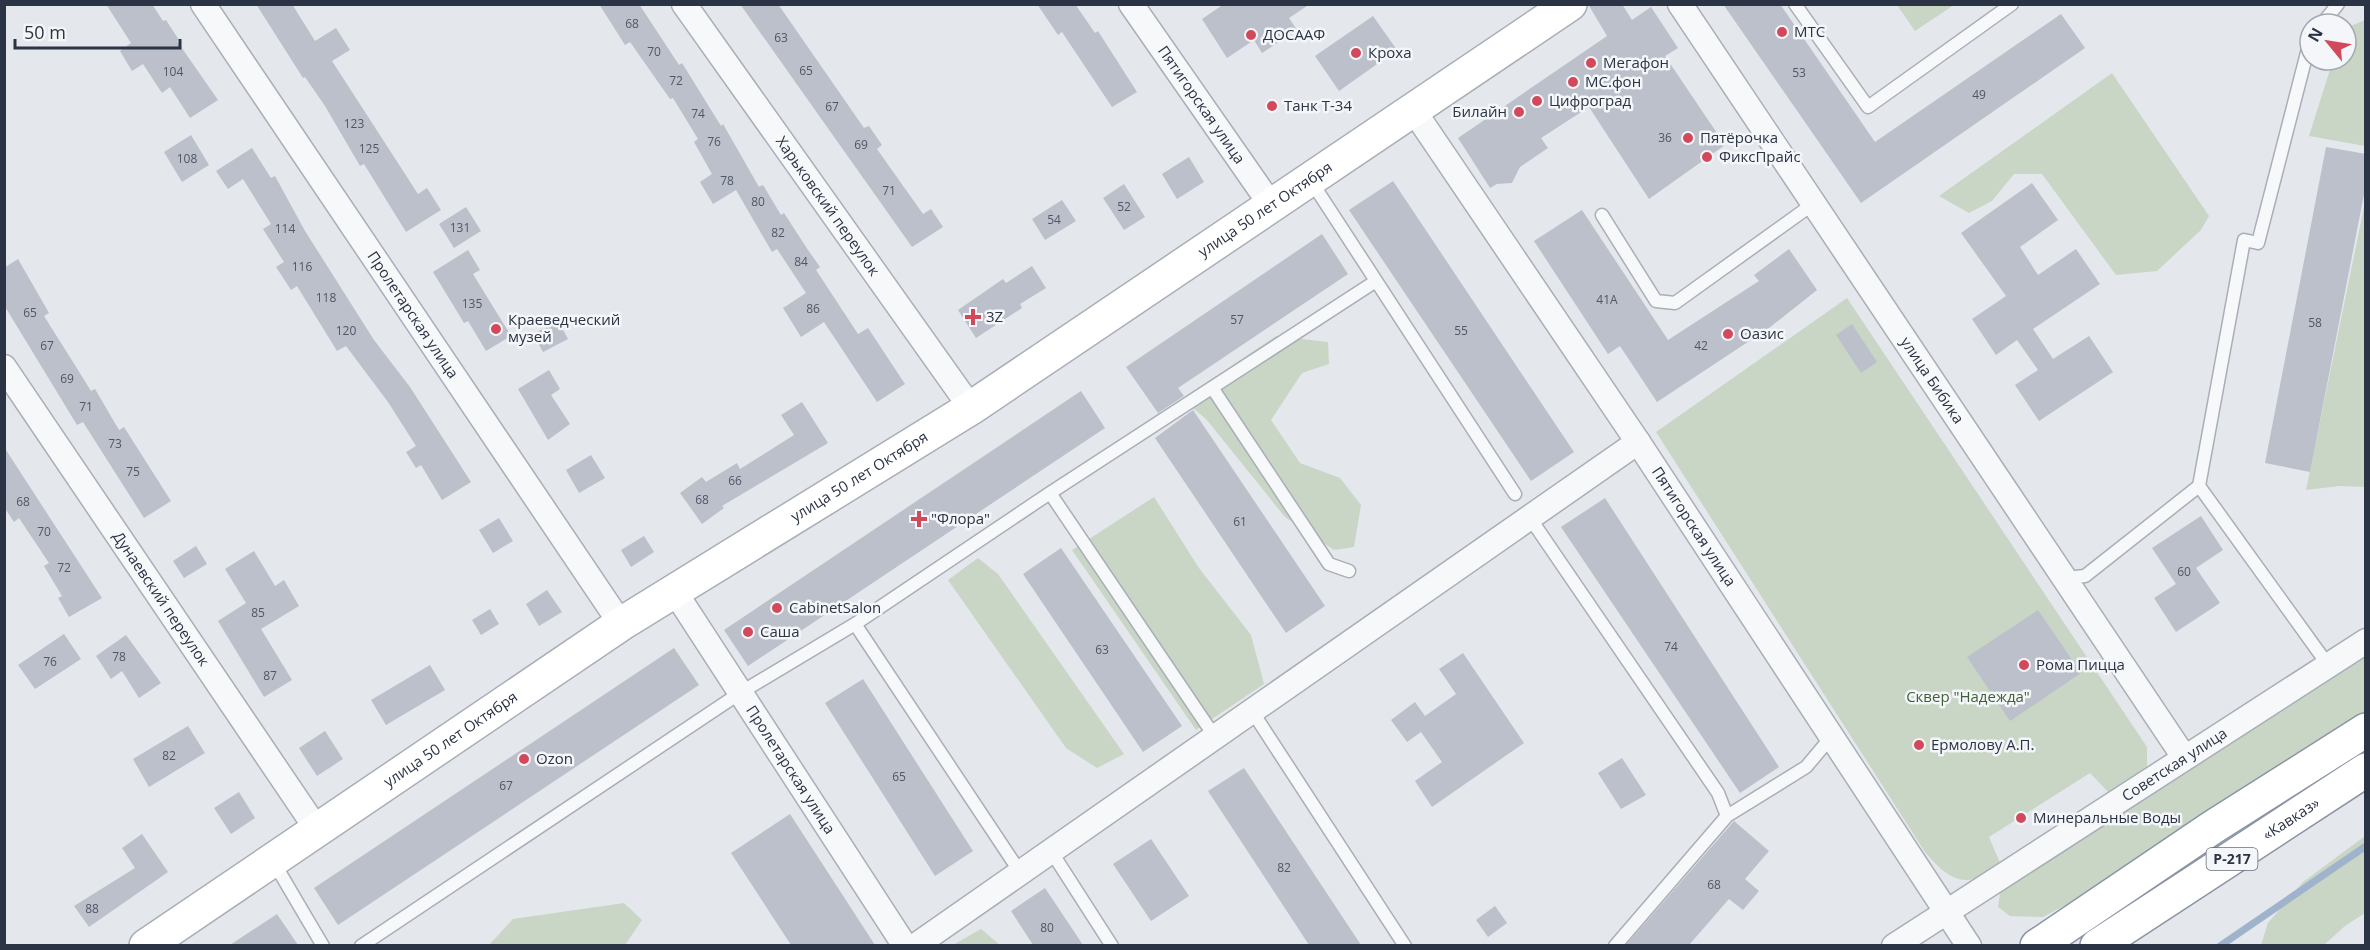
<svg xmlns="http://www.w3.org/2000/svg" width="2370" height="950" viewBox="0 0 2370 950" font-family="'Open Sans',sans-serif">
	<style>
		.green { fill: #c9d6c5 }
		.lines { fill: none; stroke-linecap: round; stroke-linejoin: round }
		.stream { stroke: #9fb4cc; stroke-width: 7 }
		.building { fill: #bbc0ca }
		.service-casing { stroke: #a9aeb7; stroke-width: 15 }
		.minor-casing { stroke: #a9aeb7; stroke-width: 27 }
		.secondary-casing { stroke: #a9aeb7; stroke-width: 36 }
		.trunk-casing { stroke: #8b94a3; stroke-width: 36 }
		.service { stroke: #f7f8fa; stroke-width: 12 }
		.minor { stroke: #f7f8fa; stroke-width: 24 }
		.secondary { stroke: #fff; stroke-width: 33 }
		.trunk { stroke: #fff; stroke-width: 33 }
		.poi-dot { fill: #d1495b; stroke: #f4f6f9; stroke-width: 2 }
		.labels { text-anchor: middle; stroke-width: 5; stroke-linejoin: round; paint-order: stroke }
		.number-label { font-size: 12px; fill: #4f5766 }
		.shield { fill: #f4f6f9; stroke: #676e7b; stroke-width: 1.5 }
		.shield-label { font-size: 14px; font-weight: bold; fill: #2b3445 }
		.poi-label { font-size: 15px; fill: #2b3445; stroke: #f4f6f9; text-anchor: start }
		.street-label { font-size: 15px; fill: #2b3445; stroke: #f4f6f9 }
		.park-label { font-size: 15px; fill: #3f6138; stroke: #f4f6f9 }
	</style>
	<rect width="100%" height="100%" fill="#e4e7ec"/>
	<path class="green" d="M1897,5H1954L1915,31Z
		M2365,20V146L2309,136L2333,60H2346V28Z
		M2112,73L2209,216L2201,230L2157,271L2116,275L2042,174H2014L1992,201L1969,213L1939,196Z
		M2365,202V487L2340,486L2306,490Z
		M1847,298L2147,747V767L2111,795L2090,773L1989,837L2000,863C1969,892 1949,881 1925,852L1656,432Z
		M1276,336L1328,342L1329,364L1302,373L1271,420L1300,463L1340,478L1361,505L1354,547L1334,550L1285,517L1206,419L1182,399Z
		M1154,497L1199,568L1251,635L1264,684L1196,730L1072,550Z
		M978,558L998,574L1124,754L1097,768L1066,748L948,580Z
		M2365,653V717L2092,891L2043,917L2010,916L1998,907L2000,893L2203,757Z
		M2365,836V913L2345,926L2324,945H2261L2268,923L2303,882Z
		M624,903L642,920L625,945H489L513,919Z
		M981,929L1000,945H953Z"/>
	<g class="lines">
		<path class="stream" d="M2220,946L2366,846"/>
	</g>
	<path class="building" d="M106,4H152L163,21L166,20L179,40L177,41L218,100L190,118L170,87L162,93L143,64L132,71L120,51L131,43Z
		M256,4H292L315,41L336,28L350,50L332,61L418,194L427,188L441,210L406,232L364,164L360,166L325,106L305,77L303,78Z
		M599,4H639L679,65L682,63L721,126L723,124L759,187L763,185L781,215L784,213L808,250L820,267L816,270L858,334L868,328L905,384L877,402L824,322L801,337L783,308L806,293L777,249L772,252L736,190L713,204L700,182L712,174L694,142L698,139L673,98L670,99L630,42L625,45Z
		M740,4H778L864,128L869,126L882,145L877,149L923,214L931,209L943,227L912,247Z
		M1037,4H1075L1095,33L1098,31L1137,92L1112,107L1062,32L1058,35Z
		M1224,4H1310L1289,18L1297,30L1262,53L1254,40L1227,58L1202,19Z
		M1588,4H1622L1632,20L1651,7L1678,48L1665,56L1725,145L1649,199L1589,107L1541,138L1548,148L1520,167L1512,183L1497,184L1490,188L1458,138L1607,36Z
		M1723,4H1780L1875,142L2061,14L2085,48L1861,203Z
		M1373,16L1397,50L1339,91L1315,56Z
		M191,135L209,165L182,182L164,152Z
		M2326,147L2366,154V184L2310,472L2265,463Z
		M252,148L271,178L275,176L305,231L374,340L410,387L471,482L442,500L421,465L416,468L406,452L416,446L388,402L346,346L337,351L297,286L291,290L276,267L284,262L263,229L271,224L243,179L228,189L216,171Z
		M1189,157L1204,182L1177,199L1162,174Z
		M1393,181L1574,452L1531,481L1349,210Z
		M2032,183L2058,220L2020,247L2038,275L2076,249L2100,284L2033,329L2053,359L2089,336L2113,372L2039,421L2015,385L2038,370L2017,340L1996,355L1972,319L2006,296L1961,233Z
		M1124,184L1145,217L1124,230L1103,198Z
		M1062,200L1076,221L1045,240L1032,219Z
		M466,207L481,231L454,248L439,224Z
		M1582,210L1668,340L1759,281L1754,275L1789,249L1817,290L1769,328L1657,402L1620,346L1608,354L1534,241Z
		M1322,234L1348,274L1178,388L1184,396L1158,413L1126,367Z
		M468,250L480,270L473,274L511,336L486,351L468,321L464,323L433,272Z
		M18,259L49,313L44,316L73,362L91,391L95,389L119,430L124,427L171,501L144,518L83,422L77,425L4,305V268Z
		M1032,266L1046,288L1020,304L1022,308L976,338L958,310L1003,279L1006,283Z
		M558,321L568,339L543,352L533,334Z
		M1852,324L1877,362L1861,373L1836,335Z
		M549,370L560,389L551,395L570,424L548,440L518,389Z
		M1081,391L1105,428L748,666L724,630Z
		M802,402L828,443L722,506L724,508L702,524L680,493L702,477L706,482L737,463L740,469L794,435L781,415Z
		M1193,410L1325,606L1286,633L1155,438Z
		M4,447L102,598L69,617L58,598L62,596L44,566L49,563L19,518L14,522L4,507Z
		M591,455L605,478L579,493L566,470Z
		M1605,498L1779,767L1740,793L1561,527Z
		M2201,516L2223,550L2196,568L2220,603L2176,632L2154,598L2176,584L2152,548Z
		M499,518L513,541L493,553L479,530Z
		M644,536L654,552L631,567L621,550Z
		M196,546L207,564L184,578L173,561Z
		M1061,548L1182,726L1143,752L1023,574Z
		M254,551L275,586L284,580L299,606L261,629L292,680L264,697L218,621L246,603L225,569Z
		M547,590L562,612L539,626L526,604Z
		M490,609L499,624L481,635L472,620Z
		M2038,610L2081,673L2010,721L1967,657Z
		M64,634L81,659L35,689L18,665Z
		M126,635L161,683L139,698L122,671L111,679L96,656Z
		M674,648L699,685L338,925L314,888Z
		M1463,653L1524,743L1432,807L1415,781L1442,762L1421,732L1407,742L1391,720L1415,702L1425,716L1456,694L1439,669Z
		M430,665L445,690L386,725L371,700Z
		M863,679L973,851L935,876L825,703Z
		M188,726L205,753L149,787L133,759Z
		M325,731L343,759L317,776L299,748Z
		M1622,758L1646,795L1621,809L1598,773Z
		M1244,768L1361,945H1309L1208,791Z
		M239,792L255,818L231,834L214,808Z
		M790,814L875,945H791L731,853Z
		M1734,821L1769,851L1745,879L1759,891L1743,910L1729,899L1689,945H1626Z
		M142,834L168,872L89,927L74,906L135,868L122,848Z
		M1151,839L1189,896L1151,921L1113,864Z
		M1045,888L1083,945H1033L1011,911Z
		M1495,906L1507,923L1488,937L1476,920Z
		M277,914L298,945H230Z"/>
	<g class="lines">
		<g class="service-casing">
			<path id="service" d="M1795,4L1868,107L2012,4
				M2322,24L2338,4
				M2310,41L2258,243L2244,240L2199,486L2328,665
				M1311,181L1515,494
				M1602,215L1656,301L1675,303L1813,204
				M1213,389L1329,564L1349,571
				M1050,493L1215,737
				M1530,518L1718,793L1727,816
				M2064,578L2085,576L2199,486
				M855,624L1020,872
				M1252,711L1405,946
				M1051,851L1112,946
				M273,861L323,946
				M361,946L740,693L855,624L1050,493L1376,281
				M1615,946L1727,816L1806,767L1832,736"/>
		</g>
		<g class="minor-casing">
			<g id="minor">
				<path id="s1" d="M203,4L621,624"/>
				<path id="s2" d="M684,4L971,408"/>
				<path id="s3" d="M1131,4L1271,205"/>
				<path id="s4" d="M1680,4L2184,757"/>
				<path id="s5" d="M1414,111L1638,442L1969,946"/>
				<path id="s6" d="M4,367L318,831"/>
				<path id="s7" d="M675,592L905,946"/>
				<path d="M915,946L1638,442"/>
				<path id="s8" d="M1894,946L2366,641"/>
			</g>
		</g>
		<g class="secondary-casing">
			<g id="secondary">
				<path id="s9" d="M146,946L621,624L971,408L1570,4"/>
			</g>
		</g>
		<g class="trunk-casing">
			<g id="trunk">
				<path d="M2037,946L2213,827L2366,730"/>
				<path id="s10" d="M2097,946L2366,770"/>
			</g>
		</g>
		<use href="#service" class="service"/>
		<use href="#minor" class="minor"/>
		<use href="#secondary" class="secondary"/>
		<use href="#trunk" class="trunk"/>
	</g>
	<g class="poi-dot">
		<circle cx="1782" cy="32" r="6"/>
		<circle cx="1251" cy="35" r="6"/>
		<circle cx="1356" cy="53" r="6"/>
		<circle cx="1591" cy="63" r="6"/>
		<circle cx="1573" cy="82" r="6"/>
		<circle cx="1537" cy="101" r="6"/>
		<circle cx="1272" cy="106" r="6"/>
		<circle cx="1519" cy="112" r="6"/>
		<circle cx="1688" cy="138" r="6"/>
		<circle cx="1707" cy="157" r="6"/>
		<path d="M970 308h6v6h6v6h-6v6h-6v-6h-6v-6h6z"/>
		<circle cx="496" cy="329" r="6"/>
		<circle cx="1728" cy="334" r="6"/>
		<path d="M916 510h6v6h6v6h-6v6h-6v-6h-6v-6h6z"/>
		<circle cx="777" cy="608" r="6"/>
		<circle cx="748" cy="632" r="6"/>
		<circle cx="2024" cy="665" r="6"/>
		<circle cx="1919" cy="745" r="6"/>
		<circle cx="524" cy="759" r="6"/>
		<circle cx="2021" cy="818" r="6"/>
	</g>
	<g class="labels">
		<g class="number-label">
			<text x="632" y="28">68</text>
			<text x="781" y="42">63</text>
			<text x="654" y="56">70</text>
			<text x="806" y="75">65</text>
			<text x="173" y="76">104</text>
			<text x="1799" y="77">53</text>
			<text x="676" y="85">72</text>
			<text x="1979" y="99">49</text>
			<text x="832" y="111">67</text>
			<text x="698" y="118">74</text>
			<text x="354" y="128">123</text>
			<text x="1665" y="142">36</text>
			<text x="714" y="146">76</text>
			<text x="861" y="149">69</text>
			<text x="369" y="153">125</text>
			<text x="187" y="163">108</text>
			<text x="727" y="185">78</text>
			<text x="889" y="195">71</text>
			<text x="758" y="206">80</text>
			<text x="1124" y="211">52</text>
			<text x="1054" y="224">54</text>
			<text x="460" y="232">131</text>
			<text x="285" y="233">114</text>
			<text x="778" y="237">82</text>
			<text x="801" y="266">84</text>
			<text x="302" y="271">116</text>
			<text x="326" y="302">118</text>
			<text x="1607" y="304">41А</text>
			<text x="472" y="308">135</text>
			<text x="813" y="313">86</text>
			<text x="30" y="317">65</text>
			<text x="1237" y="324">57</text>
			<text x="2315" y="327">58</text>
			<text x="346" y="335">120</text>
			<text x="1461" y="335">55</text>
			<text x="47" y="350">67</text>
			<text x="1701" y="350">42</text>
			<text x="67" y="383">69</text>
			<text x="86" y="411">71</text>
			<text x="115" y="448">73</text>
			<text x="133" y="476">75</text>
			<text x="735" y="485">66</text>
			<text x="702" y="504">68</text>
			<text x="23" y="506">68</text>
			<text x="1240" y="526">61</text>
			<text x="44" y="536">70</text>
			<text x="64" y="572">72</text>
			<text x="2184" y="576">60</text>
			<text x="258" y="617">85</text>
			<text x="1671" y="651">74</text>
			<text x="1102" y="654">63</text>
			<text x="119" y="661">78</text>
			<text x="50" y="666">76</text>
			<text x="270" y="680">87</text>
			<text x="169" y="760">82</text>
			<text x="899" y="781">65</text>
			<text x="506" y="790">67</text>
			<text x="1284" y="872">82</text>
			<text x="1714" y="889">68</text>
			<text x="92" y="913">88</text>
			<text x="1047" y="932">80</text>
		</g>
		<rect class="shield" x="2206.5" y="848" width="51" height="22" rx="4.5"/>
		<g class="shield-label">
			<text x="2232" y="864">Р-217</text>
		</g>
		<g class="poi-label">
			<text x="1794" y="37">МТС</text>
			<text x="1263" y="40">ДОСААФ</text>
			<text x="1368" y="58">Кроха</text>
			<text x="1603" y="68">Мегафон</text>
			<text x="1585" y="87">МС.фон</text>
			<text x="1549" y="106">Цифроград</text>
			<text x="1284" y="111">Танк Т-34</text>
			<text x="1507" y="117" text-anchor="end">Билайн</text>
			<text x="1700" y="143">Пятёрочка</text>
			<text x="1719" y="162">ФиксПрайс</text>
			<text x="986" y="322">3Z</text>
			<text x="508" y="325">Краеведческий<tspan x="508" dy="17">музей</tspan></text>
			<text x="1740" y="339">Оазис</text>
			<text x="931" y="524">"Флора"</text>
			<text x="789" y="613">CabinetSalon</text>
			<text x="760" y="637">Саша</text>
			<text x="2036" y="670">Рома Пицца</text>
			<text x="1931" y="750">Ермолову А.П.</text>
			<text x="536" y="764">Ozon</text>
			<text x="2033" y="823">Минеральные Воды</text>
		</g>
		<g class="street-label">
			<text dy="5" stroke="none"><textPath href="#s3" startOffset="123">Пятигорская улица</textPath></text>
			<text dy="5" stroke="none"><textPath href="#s2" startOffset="248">Харьковский переулок</textPath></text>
			<text dy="5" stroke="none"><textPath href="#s9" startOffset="1340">улица 50 лет Октября</textPath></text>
			<text dy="5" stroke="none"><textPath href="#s1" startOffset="375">Пролетарская улица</textPath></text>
			<text dy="5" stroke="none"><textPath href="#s4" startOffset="453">улица Бибика</textPath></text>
			<text dy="5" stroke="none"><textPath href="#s9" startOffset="854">улица 50 лет Октября</textPath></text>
			<text dy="5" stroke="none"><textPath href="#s5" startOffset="501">Пятигорская улица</textPath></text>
			<text dy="5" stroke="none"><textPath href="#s6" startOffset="280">Дунаевский переулок</textPath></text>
			<text dy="5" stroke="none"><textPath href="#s9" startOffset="368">улица 50 лет Октября</textPath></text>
			<text dy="5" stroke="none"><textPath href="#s8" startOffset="334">Советская улица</textPath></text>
			<text dy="5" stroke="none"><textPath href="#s7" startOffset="212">Пролетарская улица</textPath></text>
			<text dy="5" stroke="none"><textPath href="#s10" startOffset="232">«Кавказ»</textPath></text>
		</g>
		<g class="park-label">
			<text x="1968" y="702">Сквер "Надежда"</text>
		</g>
	</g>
	<rect width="2370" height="950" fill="none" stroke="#2b3445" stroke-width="12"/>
	<g transform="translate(2328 42) rotate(300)"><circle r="28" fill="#f4f6f9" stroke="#a4a8b1" stroke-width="1.5"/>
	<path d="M0-4.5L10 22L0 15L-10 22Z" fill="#d1495b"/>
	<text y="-9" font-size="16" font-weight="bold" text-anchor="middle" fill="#2b3445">N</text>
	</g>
	<path d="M15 39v9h165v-9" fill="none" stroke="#2b3445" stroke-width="3"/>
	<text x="24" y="39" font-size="18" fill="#2b3445" stroke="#f4f6f9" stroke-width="4.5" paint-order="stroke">50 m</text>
</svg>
